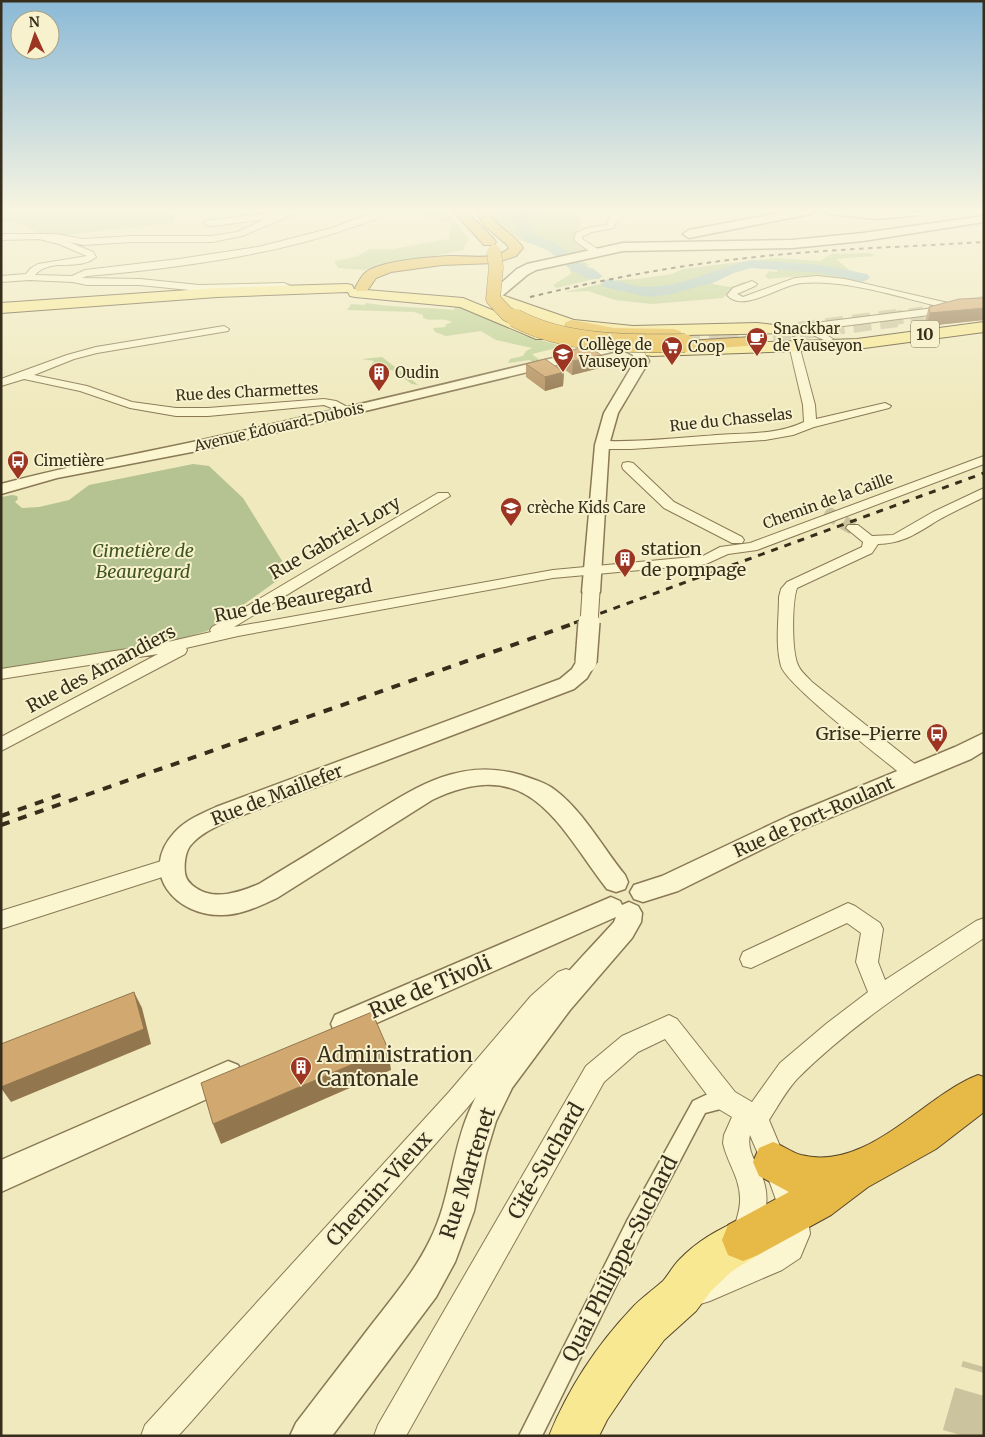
<svg xmlns="http://www.w3.org/2000/svg" width="985" height="1437" viewBox="0 0 985 1437" font-family="Merriweather,serif">
	<style>
		.green { fill: #bdcf91 }
		.cemetery { fill: #b4c391 }
		.lines { fill: none; stroke-linecap: round; stroke-linejoin: round }
		.river { fill: #a1c1bd; fill-rule: evenodd }
		.minor-tunnel { stroke: #cbc39d; stroke-width: 14; stroke-dasharray: 14 7; stroke-linecap: butt }
		.motorway-tunnel-far2 { stroke: #cbc39d; stroke-width: 14; stroke-dasharray: 14 7; stroke-linecap: butt }
		.motorway-tunnel-far1 { stroke: #cbc39d; stroke-width: 18; stroke-dasharray: 18 9; stroke-linecap: butt }
		.motorway-tunnel { stroke: #cbc39d; stroke-width: 44; stroke-dasharray: 44 22; stroke-linecap: butt }
		.pedestrian-casing { stroke: #897955; stroke-width: 3 }
		.minor-casing { stroke: #897955; stroke-width: 2 }
		.tertiary-casing { stroke: #897955; stroke-width: 3 }
		.secondary-casing { stroke: #6b5a39; stroke-width: 3 }
		.primary-casing { stroke: #56462a; stroke-width: 2 }
		.motorway-casing { stroke: #56462a; stroke-width: 2 }
		.pedestrian { fill: #fbf5d0; fill-rule: evenodd }
		.minor { fill: #fbf5d0; fill-rule: evenodd }
		.tertiary { fill: #fbf5d0; fill-rule: evenodd }
		.secondary { fill: #fbf5d0; fill-rule: evenodd }
		.primary { fill: #f7e891; fill-rule: evenodd }
		.motorway { fill: #e7ba47; fill-rule: evenodd }
		.rail-far2 { stroke: #372d1b; stroke-width: 2; stroke-dasharray: 4.5 4.5; stroke-linecap: butt }
		.rail-far1 { stroke: #372d1b; stroke-width: 3; stroke-dasharray: 7 7; stroke-linecap: butt }
		.rail { stroke: #372d1b; stroke-width: 4; stroke-dasharray: 9 9; stroke-linecap: butt }
		.tertiary-bridge-far1-casing { stroke: #897955; stroke-width: 19; stroke-linecap: butt }
		.tertiary-bridge-casing { stroke: #897955; stroke-width: 24; stroke-linecap: butt }
		.motorway-bridge-far1-casing { stroke: #56462a; stroke-width: 15; stroke-linecap: butt }
		.motorway-bridge-casing { stroke: #56462a; stroke-width: 19; stroke-linecap: butt }
		.tertiary-bridge-far1 { stroke: #fbf5d0; stroke-width: 17 }
		.tertiary-bridge { stroke: #fbf5d0; stroke-width: 21 }
		.motorway-bridge-far1 { stroke: #e7ba47; stroke-width: 14 }
		.motorway-bridge { stroke: #e7ba47; stroke-width: 18 }
		.wall { fill: #b49060 }
		.shaded-wall { fill: #92764e }
		.building { fill: #d1a870; stroke: #92764e }
		.labels { text-anchor: middle; stroke-width: 4; stroke-linejoin: round; paint-order: stroke }
		.far-poi-label { font-size: 15px; fill: #372d1b; stroke: #f7f2cd; text-anchor: start }
		.far-street-label { font-size: 15px; fill: #372d1b; stroke: #f7f2cd }
		.shield { fill: #f7f2cd; stroke: #716850; stroke-width: 1 }
		.shield-label { font-size: 16px; font-weight: bold; fill: #372d1b }
		.street-label { font-size: 18px; fill: #372d1b; stroke: #f7f2cd }
		.poi-label { font-size: 18px; fill: #372d1b; stroke: #f7f2cd; text-anchor: start }
		.park-label { font-size: 18px; font-style: italic; fill: #3f5520; stroke: #f7f2cd }
		.near-street-label { font-size: 21px; fill: #372d1b; stroke: #f7f2cd }
		.near-poi-label { font-size: 21px; fill: #372d1b; stroke: #f7f2cd; text-anchor: start }
	</style>
	<rect width="100%" height="100%" fill="#f0e9bd"/>
	<path class="green" d="M1,211H166L165,213L176,215L173,223L45,237L15,221L1,222Z
		M419,211H446L469,239L463,250L364,270L338,268L334,261L356,257L370,249H393L449,239L451,224C441,219 427,219 419,211Z
		M490,211H577L582,216L579,219L582,220L578,227L577,237L592,249L557,256L538,245L521,241L490,217Z
		M870,253L875,256L836,259L860,279C848,281 837,277 824,276C806,275 787,277 769,279L765,276L769,271L777,272L778,268C753,265 736,269 713,280V284C720,285 727,288 734,286C739,285 740,282 746,282L745,285L728,293L723,298L652,304L615,300L588,291L565,292L618,280L638,279L672,274L683,269L723,264L776,258L820,261L831,254Z
		M577,259L590,265L585,267L593,268L603,277L556,288L553,285L571,274L570,270L575,268L560,263Z
		M366,303C395,308 424,307 454,310L455,307L459,306L479,312L500,325L522,335L559,345L557,348L532,354L542,362L535,363L529,360L508,363L510,359L523,356L526,351L532,348L496,340L481,331L446,336L435,332L433,328L446,327L445,325L452,322C442,317 432,322 423,318V315L414,312L347,310L351,304L364,305Z
		M382,357L417,384L419,385L412,384L392,370H375L377,367L371,365L374,361L362,359Z"/>
	<path class="cemetery" d="M193,464L209,466L243,498L289,572L207,631L159,645L1,670V497L12,495L17,496L18,499L15,502L22,508L39,507L69,500L89,485Z"/>
	<g class="lines">
		<path class="river" d="M522,211H536L525,222L536,236L558,244L581,264L599,273L602,276L599,279H589L571,270L548,250L526,242L511,222Z
			M751,260L821,265L867,274L870,277L867,280L862,282L821,273L751,268L734,273L715,282L671,294L649,297L604,287L601,284L604,281L609,279C622,282 638,288 651,287C686,285 717,268 751,260Z"/>
		<path class="minor-tunnel" d="M825,512L853,528"/>
		<path class="motorway-tunnel-far2" d="M889,319L984,303"/>
		<path class="motorway-tunnel-far1" d="M682,339L738,335
			M719,341L897,318"/>
		<path class="motorway-tunnel" d="M964,1436L984,1367"/>
		<g class="pedestrian-casing">
			<path id="pedestrian" d="M726,1092L732,1094L735,1100L732,1106L705,1113L642,1233L542,1436H519L628,1219L693,1101L710,1093Z"/>
		</g>
		<g class="minor-casing">
			<path id="minor" d="M286,211H308L289,216L242,236L212,242H132L83,245L69,242L93,252L96,257C79,272 50,257 35,275L72,276L85,270L179,259L258,247L332,228L378,211H389C378,220 360,224 347,229C270,256 169,269 87,276L82,278L140,279L199,285L284,283L299,290L294,293L283,289L199,291L140,285H87L73,282L29,280L1,282V276L26,274L31,268L38,264L87,256L59,244L39,239L1,240V234H56L83,239L132,236H212L237,232L266,219L213,226L205,225V221Z
				M622,211H632L616,221L614,228L592,232L583,236L582,239L599,250V254H593L574,240L576,233L587,228L607,225L609,218Z
				M817,276L845,279L948,303L953,306L948,312L945,313L820,329V331L833,339L828,342L811,334L810,331L793,336L788,333L793,328L815,323L942,307C898,297 846,279 802,283C781,284 744,314 727,295L733,288L752,281L757,284L755,286L737,294L743,297L795,278Z
				M224,326L229,329L228,331L97,353L74,359L34,375L87,386L132,402L176,408H208L324,399L336,401L355,411L349,415L324,405L208,416H176L130,408L80,391L24,379L1,386V379L67,355L96,347Z
				M794,342L799,345L815,405L816,419L885,403L891,406L889,408L814,427L793,435L765,440L631,449H602L596,445L602,441C641,442 679,438 717,435C747,433 776,435 804,422L803,405L789,345Z
				M984,456V464L757,550L728,554L706,564L553,578L238,636L186,648L187,650L185,654L1,751V737L158,654L1,679V669L159,644L211,632L210,630L212,627L438,493H448L450,496L234,627L553,570L703,556L720,547L750,543Z
				M628,462L633,463L674,502L742,537L744,540L742,543H732L664,508L623,469L622,466L623,463Z
				M984,488V497C970,504 955,511 942,518C918,532 906,543 878,544L872,553L797,588C792,602 791,654 799,667C802,673 808,677 812,682L921,769L923,774L921,779L914,781L907,779C886,761 787,686 781,666C775,644 779,620 779,597L781,589L787,582L862,547L863,542L846,528L848,525H858L872,536L893,535L933,512Z
				M171,858L178,860L181,866L178,872L1,929V911Z
				M848,903L855,906L880,923L883,929L878,962L885,980L976,921L984,918V938C919,981 852,1024 797,1079C786,1091 778,1106 769,1120L807,1211L810,1234L800,1258L782,1270L710,1301L697,1305L687,1301L683,1291L687,1281C707,1273 769,1254 781,1237C790,1223 757,1152 750,1135C746,1151 758,1165 763,1179C771,1201 764,1222 756,1243L746,1247L736,1243C730,1227 741,1216 740,1198C740,1178 727,1162 723,1143L724,1135L732,1117L717,1108L665,1039L638,1052L604,1082L406,1436H374L378,1425L586,1066L622,1036L669,1015L677,1019L735,1092L752,1102L780,1063L826,1024L868,992L856,962L861,933L847,923L751,968L743,966L740,959L743,952Z
				M566,969L574,972L577,979L574,986L547,1010L467,1108L189,1424L178,1436H141L145,1425L449,1092L531,996L558,972Z"/>
		</g>
		<g class="tertiary-casing">
			<path id="tertiary" d="M615,343L621,347L620,350L290,429L197,451L57,478L1,494V484C73,464 147,453 220,436C352,407 483,375 615,343Z
				M628,345L643,350L649,361L618,413L609,445L600,592L597,596L591,598L585,596L582,592L595,445L604,413L635,361L633,355L622,349Z
				M586,656L593,657L596,662L587,678L574,689L232,819C218,826 200,833 190,846C185,853 184,865 185,873C186,880 190,884 196,888C215,901 240,892 259,884C290,865 322,846 353,826C406,794 455,755 521,775C532,779 545,782 555,790C584,812 602,847 625,875L628,882L625,889L616,892L607,889C557,824 530,753 432,800L277,898C260,906 241,915 223,915C176,917 138,873 174,833C185,820 201,814 216,807L560,679L572,669L579,657Z
				M984,733V751L971,759L805,828L678,891L643,902L634,899L630,892L634,885L662,876L789,816L955,747Z
				M611,897L620,901L622,905L629,902L638,906L642,913L641,922L632,938L570,1010L512,1088L496,1121L486,1154L474,1211L455,1262L436,1297L332,1436H290L296,1423C321,1390 347,1357 372,1324C393,1297 415,1271 430,1240C450,1201 451,1155 468,1114C497,1044 563,978 614,922L616,917L345,1037L335,1033L331,1024L335,1015Z
				M228,1061L238,1065L243,1075L238,1085L1,1192V1160Z"/>
		</g>
		<g class="secondary-casing">
			<path id="secondary" d="M791,211H815L810,214L689,238L683,234L689,230Z
				M825,211L926,212L920,215L877,219L830,214Z
				M984,216V222L863,241L792,248L623,251L536,270L527,275L502,296H492L490,293L517,269L527,264L623,243L792,240L863,233Z"/>
		</g>
		<g class="primary-casing">
			<path id="primary" d="M347,284L352,285L354,289L463,298L548,333L550,336L548,339H536L460,307L355,297L350,296L348,292L217,297L1,313V303L217,288Z
				M496,293L574,320L633,326L757,323L790,327L792,330L790,333L633,336L572,330L505,308L491,301L488,298L491,295Z
				M984,322V332L857,349L652,356L646,355L644,351L646,347L652,346L857,339Z
				M743,1219L758,1225L764,1240L758,1255L732,1271L711,1291L696,1311L664,1340L632,1383L607,1420L599,1436H549C568,1389 597,1345 632,1308C641,1298 653,1290 663,1281C669,1274 673,1266 679,1260C697,1241 720,1228 743,1219Z"/>
		</g>
		<g class="motorway-casing">
			<path id="motorway" d="M453,211H466L494,239L496,242L494,245H484Z
				M476,211H488C495,227 514,233 523,248L516,256L495,263L442,265L391,272L376,278L367,291H357L355,288C358,283 361,276 366,272C381,261 429,257 449,256C467,255 495,262 509,248L507,245L484,225Z
				M572,320L614,328L674,329L680,331L682,334L680,337L674,339L614,338L566,328L564,325L566,322Z
				M752,337L758,339L760,342L758,345L654,353L648,352L646,348L648,344L654,343Z
				M978,1075L984,1077V1112L936,1149L868,1187L831,1215L758,1255L743,1261L728,1255L722,1240L728,1225L789,1192L759,1176L753,1162L759,1148L773,1142C782,1145 791,1152 801,1155C868,1172 923,1096 978,1075Z"/>
		</g>
		<use href="#pedestrian" class="pedestrian"/>
		<use href="#minor" class="minor"/>
		<use href="#tertiary" class="tertiary"/>
		<use href="#secondary" class="secondary"/>
		<use href="#primary" class="primary"/>
		<use href="#motorway" class="motorway"/>
		<path class="rail-far2" d="M530,297C601,280 673,266 746,258C825,249 905,247 984,242"/>
		<path class="rail-far1" d="M574,623L984,473"/>
		<path class="rail" d="M1,816L63,794
			M1,825L578,622"/>
		<g class="tertiary-bridge-far1-casing">
			<path id="tertiary-bridge-far1" d="M589,623L591,592"/>
		</g>
		<g class="tertiary-bridge-casing">
			<path id="tertiary-bridge" d="M586,662L589,622"/>
		</g>
		<g class="motorway-bridge-far1-casing">
			<path id="motorway-bridge-far1" d="M494,252L496,267L493,299L507,314L517,319"/>
		</g>
		<g class="motorway-bridge-casing">
			<path id="motorway-bridge" d="M515,318C565,345 629,344 685,343"/>
		</g>
		<use href="#tertiary-bridge-far1" class="tertiary-bridge-far1"/>
		<use href="#tertiary-bridge" class="tertiary-bridge"/>
		<use href="#motorway-bridge-far1" class="motorway-bridge-far1"/>
		<use href="#motorway-bridge" class="motorway-bridge"/>
	</g>
	<path class="wall" d="M984,298V320L926,326L925,320L929,307Z
		M560,353L600,368L572,375L560,366Z
		M526,364L564,372L563,386L545,391L526,377Z"/>
	<path class="shaded-wall" d="M984,308V320L926,326L930,313Z
		M601,355L600,368L572,375L573,361Z
		M564,372L563,386L545,391V377Z
		M134,992L142,1008L151,1044L11,1102L1,1088V1087Z
		M388,1049L391,1070L221,1144L213,1124Z"/>
	<path class="building" d="M984,298V308L930,313L929,307L959,299Z
		M588,346L601,355L573,361L560,353Z
		M545,359L564,372L545,377L526,364Z
		M134,992L144,1029L1,1087V1044Z
		M372,1012L388,1049L213,1124L201,1083Z"/>
	<linearGradient id="sky" x2="0" y2="1"><stop stop-color="#8bb9d7"/><stop offset="0.51" stop-color="#f8f5e1"/><stop offset="1" stop-color="#f8f5e1" stop-opacity="0"/></linearGradient>
	<rect width="985" height="412" fill="url(#sky)"/>
	<defs>
		<g id="cafe-pin" transform="scale(1.125)"><path d="M0 17L-7.5 6A9.5 9.5 0 1 1 7.5 6Z" fill="#9c3521" stroke="#f7f2cd"/><path d="M-5.5-4.5H6V0H3Q3 3.5 0 3.5H-2.5Q-5.5 3.5-5.5 0ZM3-3.2v2h1.7v-2ZM-6 4.5H4V6H-6Z" fill="#fff"/></g>
		<g id="supermarket-pin" transform="scale(1.125)"><path d="M0 17L-7.5 6A9.5 9.5 0 1 1 7.5 6Z" fill="#9c3521" stroke="#f7f2cd"/><path d="M-6-5.5h2.5l.6 2H6L4.5 2H-2.5L-4.4-4H-6ZM-1.5 3.2a1.3 1.3 0 1 0 .1 0ZM3 3.2a1.3 1.3 0 1 0 .1 0Z" fill="#fff"/></g>
		<g id="school-pin" transform="scale(1.125)"><path d="M0 17L-7.5 6A9.5 9.5 0 1 1 7.5 6Z" fill="#9c3521" stroke="#f7f2cd"/><path d="M0-5L7-2L0 1L-7-2ZM-4 1L0 2.5L4 1V4Q0 6-4 4Z" fill="#fff"/></g>
		<g id="building-pin" transform="scale(1.125)"><path d="M0 17L-7.5 6A9.5 9.5 0 1 1 7.5 6Z" fill="#9c3521" stroke="#f7f2cd"/><path d="M-4-6H4V6H1V3H-1V6H-4ZM-2.5-4.3h1.7v1.8h-1.7ZM.8-4.3h1.7v1.8H.8ZM-2.5-1h1.7V.8h-1.7ZM.8-1h1.7V.8H.8Z" fill="#fff"/></g>
		<g id="bus-pin" transform="scale(1.125)"><path d="M0 17L-7.5 6A9.5 9.5 0 1 1 7.5 6Z" fill="#9c3521" stroke="#f7f2cd"/><path d="M-5-6H5V4H4V6H2V4H-2V6H-4V4H-5ZM-3.5-4V0h7V-4ZM-3.5 1.2v1.5H-2V1.2ZM2 1.2v1.5H3.5V1.2Z" fill="#fff"/></g>
	</defs>
	<g fill-rule="evenodd">
		<use href="#cafe-pin" x="757" y="338"/>
		<use href="#supermarket-pin" x="672" y="347"/>
		<use href="#school-pin" x="563" y="354"/>
		<use href="#building-pin" x="379" y="373"/>
		<use href="#bus-pin" x="18" y="461"/>
		<use href="#school-pin" x="511" y="508"/>
		<use href="#building-pin" x="625" y="559"/>
		<use href="#bus-pin" x="937" y="734"/>
		<use href="#building-pin" x="301" y="1067"/>
	</g>
	<g class="labels">
		<g class="far-poi-label">
			<text x="773" y="334">Snackbar<tspan x="773" dy="17">de Vauseyon</tspan></text>
			<text x="579" y="350">Collège de<tspan x="579" dy="17">Vauseyon</tspan></text>
			<text x="688" y="352">Coop</text>
			<text x="395" y="378">Oudin</text>
			<text x="34" y="466">Cimetière</text>
			<text x="527" y="513">crèche Kids Care</text>
		</g>
		<g class="far-street-label">
			<text transform="translate(247 392) rotate(-3)" y="5">Rue des Charmettes</text>
			<text transform="translate(731 420) rotate(-6)" y="5">Rue du Chasselas</text>
			<text transform="translate(279 427) rotate(-13)" y="5">Avenue Édouard-Dubois</text>
			<text transform="translate(828 501) rotate(-20)" y="5">Chemin de la Caille</text>
		</g>
		<rect class="shield" x="911" y="320.5" width="28" height="27" rx="4"/>
		<g class="shield-label">
			<text x="925" y="340">10</text>
		</g>
		<g class="street-label">
			<text transform="translate(335 538) rotate(-30)" y="6">Rue Gabriel-Lory</text>
			<text transform="translate(293 601) rotate(-11)" y="6">Rue de Beauregard</text>
			<text transform="translate(101 669) rotate(-28)" y="6">Rue des Amandiers</text>
			<text transform="translate(277 795) rotate(-21)" y="6">Rue de Maillefer</text>
			<text transform="translate(814 817) rotate(-24)" y="6">Rue de Port-Roulant</text>
		</g>
		<g class="poi-label">
			<text x="641" y="555">station<tspan x="641" dy="21">de pompage</tspan></text>
			<text x="921" y="740" text-anchor="end">Grise-Pierre</text>
		</g>
		<g class="park-label">
			<text x="143" y="557">Cimetière de<tspan x="143" dy="21">Beauregard</tspan></text>
		</g>
		<g class="near-street-label">
			<text transform="translate(430 987) rotate(-23)" y="7">Rue de Tivoli</text>
			<text transform="translate(546 1161) rotate(-60)" y="7">Cité-Suchard</text>
			<text transform="translate(468 1173) rotate(-72)" y="7">Rue Martenet</text>
			<text transform="translate(379 1189) rotate(-48)" y="7">Chemin-Vieux</text>
			<text transform="translate(620 1259) rotate(-63)" y="7">Quai Philippe-Suchard</text>
		</g>
		<g class="near-poi-label">
			<text x="317" y="1062">Administration<tspan x="317" dy="24">Cantonale</tspan></text>
		</g>
	</g>
	<rect width="985" height="1437" fill="none" stroke="#372d1b" stroke-width="5"/>
	<g transform="translate(35 35) rotate(357)"><circle r="24" fill="#f7f2cd" stroke="#aaa386"/>
	<path d="M0-4L9 19L0 12L-9 19Z" fill="#9c3521"/>
	<text y="-8" font-size="14" font-weight="bold" text-anchor="middle" fill="#372d1b">N</text>
	</g>
</svg>
